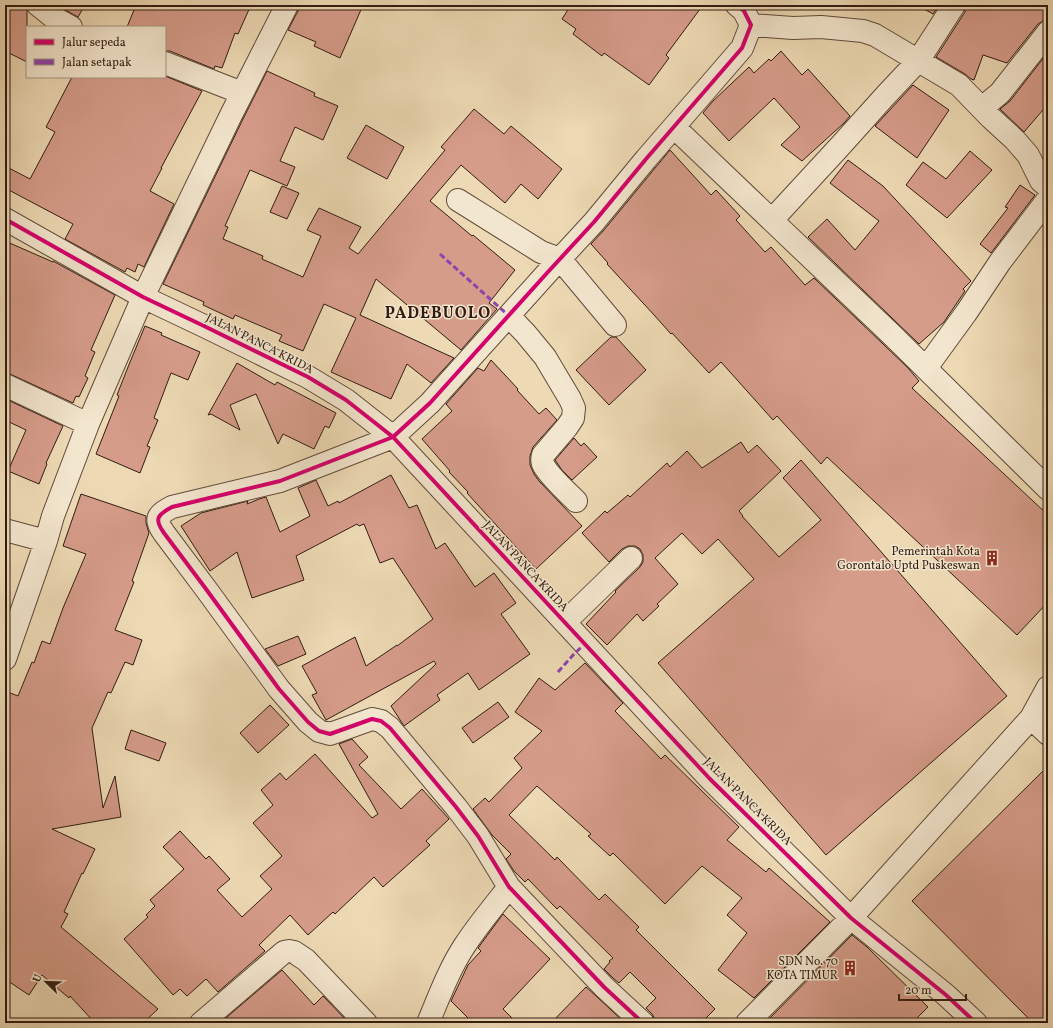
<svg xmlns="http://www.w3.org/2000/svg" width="1053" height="1028" viewBox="0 0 1053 1028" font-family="Vollkorn,serif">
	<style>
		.building { fill: #d69c8a; stroke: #311c11 }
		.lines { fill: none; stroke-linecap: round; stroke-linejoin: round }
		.minor-casing { stroke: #604b3a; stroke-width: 24 }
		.minor { stroke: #f3e6ce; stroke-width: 22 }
		.quiet { stroke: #8e44ad; stroke-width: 3; stroke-dasharray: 6 3; stroke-linecap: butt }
		.cycleway-casing { stroke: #f3e6ce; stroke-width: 6 }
		.cycleway { stroke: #d6006c; stroke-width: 4 }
		.labels { text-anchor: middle; stroke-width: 3; stroke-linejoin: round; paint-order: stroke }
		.street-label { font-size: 12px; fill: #311c11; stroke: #f3e6ce }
		.poi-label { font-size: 12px; fill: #311c11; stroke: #f3e6ce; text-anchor: end }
		.district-label { font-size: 16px; font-weight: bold; letter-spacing: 1px; fill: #311c11; stroke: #f3e6ce }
	</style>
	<rect width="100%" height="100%" fill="#edd9b4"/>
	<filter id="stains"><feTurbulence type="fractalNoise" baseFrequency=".005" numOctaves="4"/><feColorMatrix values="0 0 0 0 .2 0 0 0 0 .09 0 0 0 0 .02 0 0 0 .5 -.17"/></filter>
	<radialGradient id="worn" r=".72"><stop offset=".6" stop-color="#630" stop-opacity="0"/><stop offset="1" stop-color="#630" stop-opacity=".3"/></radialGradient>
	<path class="building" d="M5,5H26L27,11V62L5,51Z
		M60,5H85L78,17L60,7Z
		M136,5H251L238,34L235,33L222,68L215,66L214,69L170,51H165V27H127Z
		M299,5H363L340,58L314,46L316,42L288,30L298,11Z
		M571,5H703L666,55L669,58L649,85L604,53L602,56L573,34L576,29L562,19Z
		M917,5H939L933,14Z
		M966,5H986L996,8L999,5H1039L1048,12V20L1043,21L1038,24L1007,63L983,55L974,80L971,79L965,74L936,57L965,12Z
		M781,51L802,75L808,69L850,116L844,123L802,161L781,145L800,127L774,98L729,141L703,113L713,101L749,67L754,73L769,59L771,61Z
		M1048,52V104L1024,132L1000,109L1010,101Z
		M267,71L315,93L314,96L338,106L323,140L295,127L280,161L295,167L287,186L250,170L225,226L228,227L223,239L263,256L262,259L303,277L321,236L307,230L319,208L361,227L349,248L358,254L445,150L441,147L474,109L504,134L511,126L562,169L538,199L521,184L505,203L461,165L430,201L472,236L473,235L515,270L489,303L497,309L461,350L376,279L360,315L454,358L431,383L407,364L391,399L331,372L356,318L324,304L303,351L279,341L282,335L235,315L233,319L203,305L204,302L163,284L242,121Z
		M165,76L202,91L161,168H162L150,191L174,204L144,267L138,264L135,272L127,268L125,272L65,239L73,224L5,188V166L30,179L55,132L46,127L72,77Z
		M913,85L949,110L917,158L875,126Z
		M366,125L404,147L387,179L347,158Z
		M670,150L711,195L716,190L740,216L736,220L765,252L771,247L805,285L814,278L883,344L908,368L919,381L912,388L1048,515V602L1017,635L827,457L821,464L777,416L773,420L721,362L709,373L672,333L671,334L655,316L607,264L608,263L591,244L604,230Z
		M970,151L992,170L947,218L906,185L923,162L946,179Z
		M848,160L883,186L971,281L963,289L965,291L944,322L919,344L808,237L827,219L855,250L879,221L830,183Z
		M1020,185L1035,195L991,253L980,244L1008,208L1005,207Z
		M282,186L299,193L287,219L270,212Z
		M5,241L53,262V261L115,295L91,350L95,352L85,376L88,378L79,397L76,396L73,403L10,374L5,373Z
		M145,326L162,333L161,335L200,352L188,380L171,373L154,418L158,420L147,446L150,447L140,473L96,454L119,396L117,395L128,367Z
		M611,337H616L646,370L609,405L576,370Z
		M491,360L518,389L517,390L539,414L546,408L557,420L533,447L530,456V465L534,474L539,481L582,526L536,569L467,493L468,492L449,472L450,471L422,439L452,411L446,404L478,368L484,371Z
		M237,363L275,385L277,382L336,413L329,428L325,426L314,449L283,434L278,444L256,394L230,405L240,430L211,414L208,415Z
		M10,401L63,426L46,463L47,464L39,484L8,471L26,430L5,420V413Z
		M574,438L581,446L584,443L597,457L572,480L562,470L555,460Z
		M741,442L748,453L757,445L781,471L739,511L743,516H742L779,557L821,520L783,478L801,460L1007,696L826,855L658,663L754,579L718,539L702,554L682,533L655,558L678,584L657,604L659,606L643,621L637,614L607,645L586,624L616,592L615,591L640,567L643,562V555L640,549L635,546H628L622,549L609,562L582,533L605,511L607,513L628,495L630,497L667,463L670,467L687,451L702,468Z
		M391,475L409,508L417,505L436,549L445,543L475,587L494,573L516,603L501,614L530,654L479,690L468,673L437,695L440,700L404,726L391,706L436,664L434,661L326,720L312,695L317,693L302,666L355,637L366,666L397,645V646L433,619L393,558L380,563L364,524L359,526L357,524L296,556L304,580L252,598L237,552L210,571L181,526L201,513L248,501L247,504L259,499L266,497L280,532L310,516L298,488L316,480L328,506L338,501L339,503Z
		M81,494L146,516V523L149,533L132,581L134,582L115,630L142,640L133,665L125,662L111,693L108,692L92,728L103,808L115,776L121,817L52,829L95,849L83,874L82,873L64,912L68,914L61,927L158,1009L143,1023H95L70,996L69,998L42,975L29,995L5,979V691L18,696L32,662L34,663L42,641L50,644L63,608L86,554L63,546Z
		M298,636L306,654L278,666L265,649Z
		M585,663L623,703L615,711L661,759L665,755L739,827L727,840L766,872L769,868L830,922L754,998L718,970L747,933L727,915L742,898L702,866L665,904L613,853L610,856L588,836L591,834L537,786L509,815L555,860L557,857L599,900L605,894L639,927L636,930L715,1009L701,1023H655V1019L652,1014L646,1008L656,998L630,972L619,983L613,978L604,969L610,962L609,961L613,958L560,906L557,909L528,879L525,882L514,871L506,859L511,854L492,835L473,809L485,798L489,802L522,768L514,758L542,731L515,712L539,678L555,690Z
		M498,702L509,717L473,743L462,728Z
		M270,705L289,725L258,753L240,733Z
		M131,730L166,743L159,761L125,749Z
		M352,739L368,757L359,765L401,809L422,789L449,819L426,841L430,845L383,887L374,877L335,914L333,912L308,935L290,915L259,945L265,951L218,992L206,979L187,996L180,989L173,995L124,939L148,917L146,915L155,906L150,900L184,869L163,847L180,831L206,859L209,856L230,879L217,890L242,917L272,889L260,876L282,856L253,823L273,805L261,790L280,773L286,780L315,754L372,818L378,814L339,744Z
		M1048,766V1023H1033L912,901Z
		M503,914L550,959L503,1009L517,1023H473L451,1001L468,965L481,951L478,948Z
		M852,935L867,947L928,1007L912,1023H765Z
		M282,970L314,1005L323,996L349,1023H220Z
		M586,987L596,996L625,1023H551Z"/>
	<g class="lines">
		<g class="minor-casing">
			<path id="minor" d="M38,5L53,17L71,27
				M751,25L793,28L821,27L863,31L875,35L959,85L991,118L1015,140L1028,155L1041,181L1048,187
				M165,63L242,93
				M982,108L1000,93L1048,32
				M674,127L892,335L1048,489
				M458,200L541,252L560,259L615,325
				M5,219L143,297L204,326L308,377L346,400L393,437L710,779L851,918L946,995L976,1023
				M772,220L842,144L886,95L918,61L954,5
				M509,316L526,334L545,357L570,399L574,408L573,418L567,427L543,455C542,458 542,461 543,464C547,474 568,493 576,501
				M926,368L966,313L1000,262L1048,199
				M5,385L88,424
				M5,530L46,541
				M565,622L631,558
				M5,659L46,541L53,516L88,424L143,297L231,115L287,5
				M1031,718L1048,734
				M201,1023L284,952L289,951L294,952L306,960L366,1023
				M428,1023C439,997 449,969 465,945C478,925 494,906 509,887
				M643,1023L604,987L509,887L478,836L456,807L390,728L381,721L372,719L330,734L319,731L308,722L279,689L206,589L164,533C154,519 157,515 172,507L280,481L393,437L430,403L547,273L594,222L646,159L742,48L751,25L744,11L737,5
				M747,1023L851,918L1031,718L1048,687"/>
		</g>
		<use href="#minor" class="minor"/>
		<path class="quiet" d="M440,254L509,316
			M558,672L575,653L585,644"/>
		<g class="cycleway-casing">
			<path id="cycleway" d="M5,219L143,297L204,326L308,377L346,400L393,437L710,779L851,918L946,995L976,1023
				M643,1023L604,987L509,887L478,836L456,807L390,728L381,721L372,719L330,734L319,731L308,722L279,689L206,589L164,533C154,519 157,515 172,507L280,481L393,437L430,403L547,273L594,222L646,159L742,48L751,25L744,11L737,5"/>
		</g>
		<use href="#cycleway" class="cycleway"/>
	</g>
	<defs>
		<g id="building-bare" transform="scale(1.2)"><path d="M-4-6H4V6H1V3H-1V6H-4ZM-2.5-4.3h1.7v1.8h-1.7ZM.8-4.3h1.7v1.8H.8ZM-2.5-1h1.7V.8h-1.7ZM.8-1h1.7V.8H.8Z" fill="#8f2418" stroke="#f3e6ce" stroke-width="2.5" paint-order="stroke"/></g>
	</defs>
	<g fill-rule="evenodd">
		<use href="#building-bare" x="992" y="558"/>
		<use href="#building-bare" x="850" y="968"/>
	</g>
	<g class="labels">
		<g class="street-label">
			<text transform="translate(260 343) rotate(27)" y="4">JALAN PANCA KRIDA</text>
			<text transform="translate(526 566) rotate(47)" y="4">JALAN PANCA KRIDA</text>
			<text transform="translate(748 801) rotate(45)" y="4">JALAN PANCA KRIDA</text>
		</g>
		<g class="poi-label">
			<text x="980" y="555">Pemerintah Kota<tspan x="980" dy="14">Gorontalo Uptd Puskeswan</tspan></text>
			<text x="838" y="965">SDN No. 70<tspan x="838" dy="14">KOTA TIMUR</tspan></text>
		</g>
		<g class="district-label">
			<text x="438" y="318">PADEBUOLO</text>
		</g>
	</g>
	<rect width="1053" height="1028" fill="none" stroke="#edd9b4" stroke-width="20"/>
	<rect x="6" y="6" width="1041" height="1016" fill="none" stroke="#311c11" stroke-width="2"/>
	<rect x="10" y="10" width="1033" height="1008" fill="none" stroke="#311c11"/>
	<rect x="26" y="26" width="140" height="52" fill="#f3e6ce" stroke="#a59582"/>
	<rect x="34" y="39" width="20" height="6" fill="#d6006c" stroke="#a59582"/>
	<text x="62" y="46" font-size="12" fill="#311c11">Jalur sepeda</text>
	<rect x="34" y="59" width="20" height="6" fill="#8e44ad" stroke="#a59582"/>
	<text x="62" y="66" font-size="12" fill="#311c11">Jalan setapak</text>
	<g transform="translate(46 982) rotate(293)" stroke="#f3e6ce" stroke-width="3" paint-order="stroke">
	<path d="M0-3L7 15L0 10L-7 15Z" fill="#311c11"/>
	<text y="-6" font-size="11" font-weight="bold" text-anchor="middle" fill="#311c11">U</text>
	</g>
	<path d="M899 994v6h67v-6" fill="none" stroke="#311c11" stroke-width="2"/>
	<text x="905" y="994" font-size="12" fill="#311c11" stroke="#f3e6ce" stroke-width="3" paint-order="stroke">20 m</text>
	<rect width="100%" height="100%" filter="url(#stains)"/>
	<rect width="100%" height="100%" fill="url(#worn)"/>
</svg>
